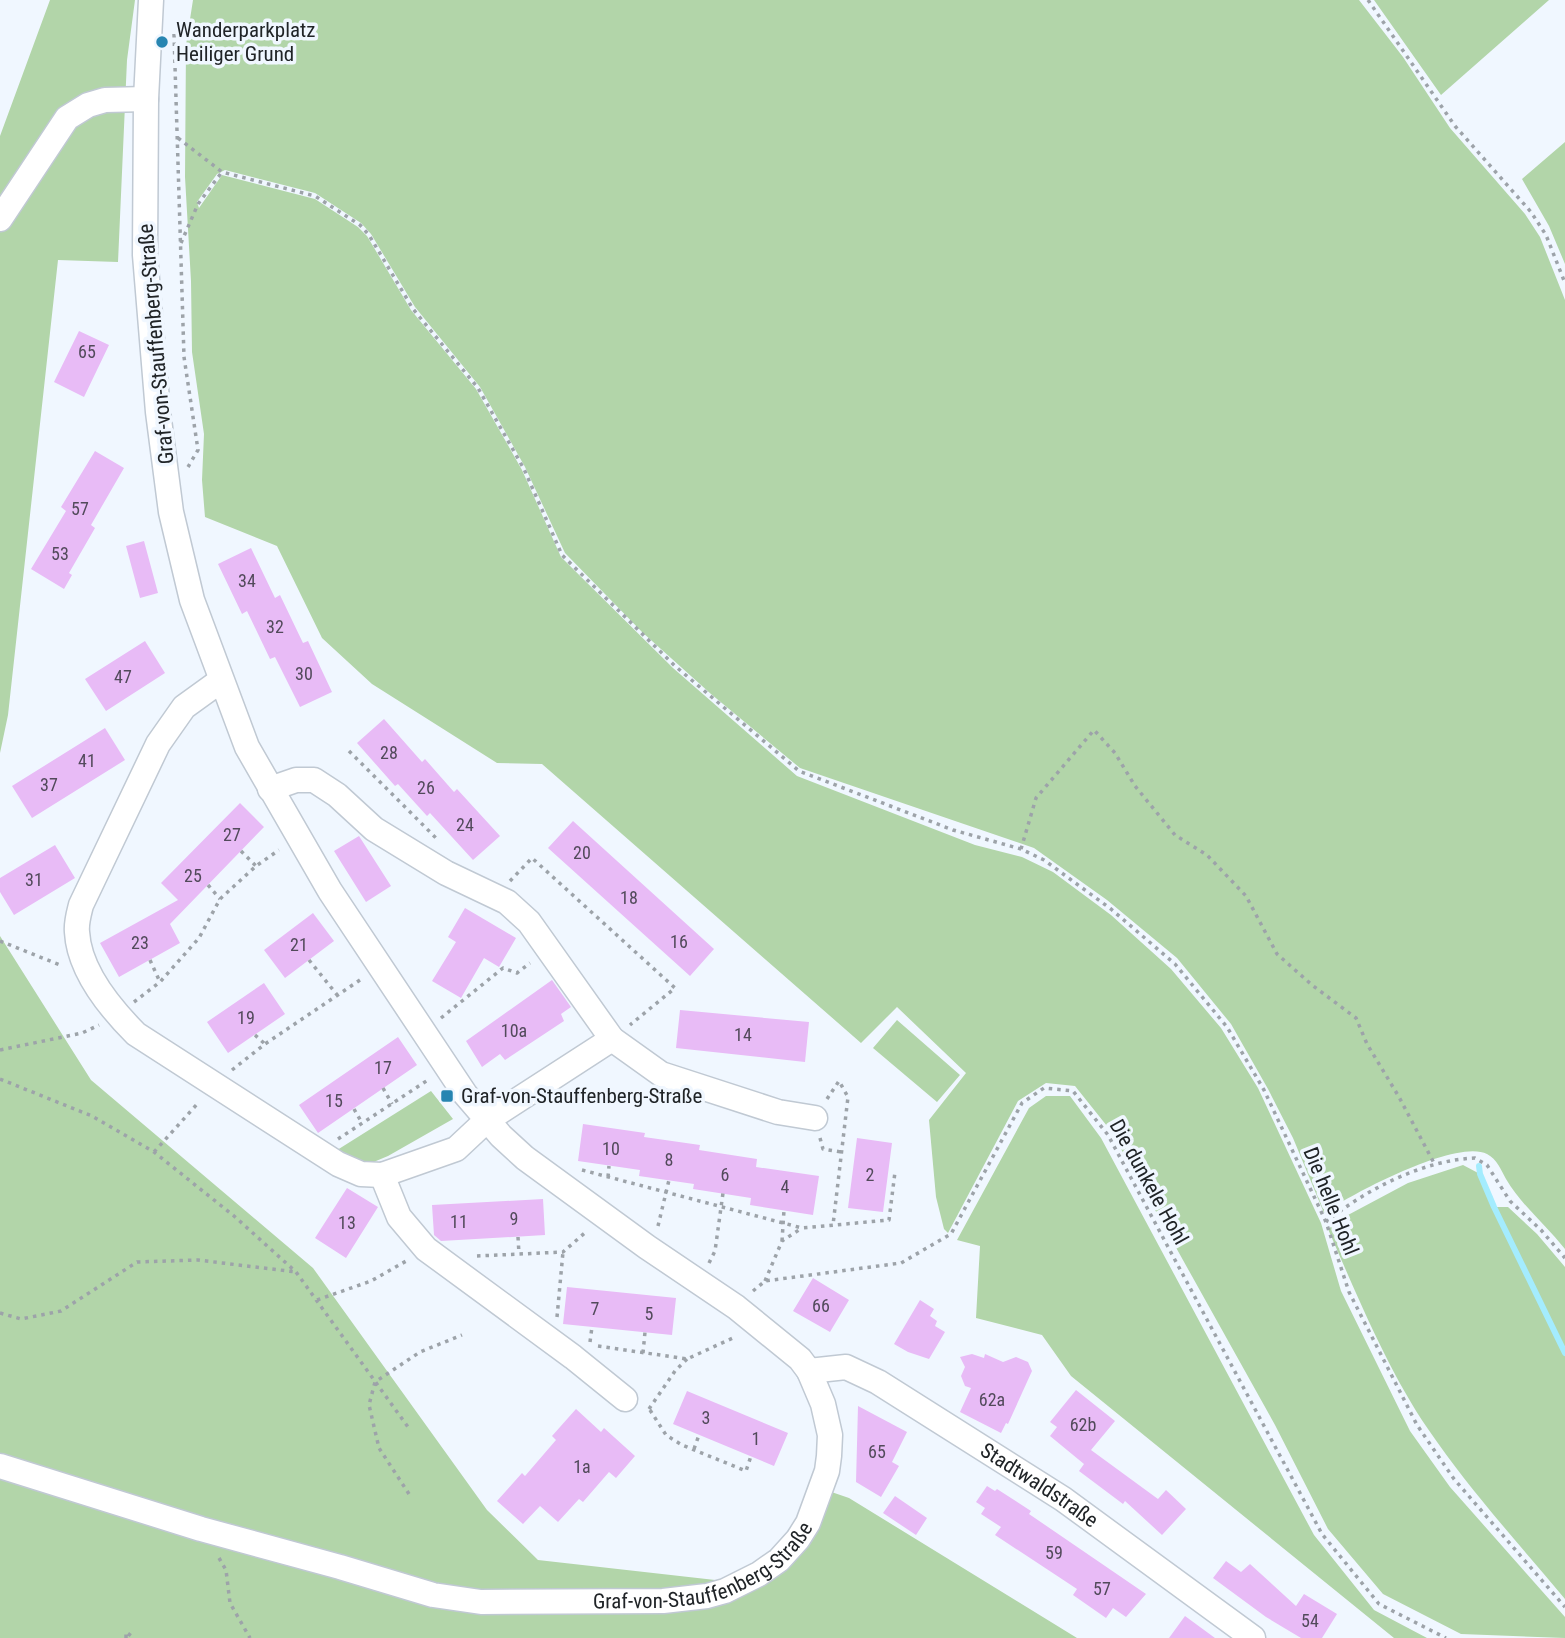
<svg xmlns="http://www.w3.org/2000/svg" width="1565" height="1638" viewBox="0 0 1565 1638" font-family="'Roboto Condensed',sans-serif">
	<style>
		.green { fill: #b2d5a9 }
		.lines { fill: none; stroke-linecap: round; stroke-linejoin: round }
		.stream { stroke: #a4ecfe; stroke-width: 6 }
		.building { fill: #e8bbf6 }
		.minor-casing { stroke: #c0c9d3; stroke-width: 27 }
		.path { stroke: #9da3a9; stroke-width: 3.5; stroke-dasharray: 3.5 5; stroke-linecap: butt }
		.minor { stroke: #fff; stroke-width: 24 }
		.poi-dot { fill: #2785b1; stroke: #f0f7ff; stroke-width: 2.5 }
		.labels { text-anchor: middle; stroke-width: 7; stroke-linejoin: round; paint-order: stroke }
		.number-label { font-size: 18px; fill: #524a5b }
		.poi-label { font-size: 21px; fill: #202427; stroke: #f0f7ff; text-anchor: start }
		.street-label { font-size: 21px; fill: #202427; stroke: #f0f7ff }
	</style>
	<rect width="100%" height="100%" fill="#f0f7ff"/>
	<path class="green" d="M50,0H135L127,60L118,262L58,260L8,715L0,753V136Z
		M193,0H1359L1403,57L1450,128L1525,214L1540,237L1565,300V1249C1546,1225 1522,1206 1506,1179C1501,1170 1497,1159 1487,1154C1457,1138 1351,1194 1324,1213L1293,1138L1268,1089L1231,1024L1177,958L1107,900L1034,848L800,768L711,694L642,632L565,553L525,467L480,387L415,307L371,234L361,223L315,193L225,170L217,174L197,202L199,208L222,175L315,199L358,227L367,236L411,310L476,389L522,470L561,557L673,668L797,776L975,845L1022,857L1053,872L1111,915L1171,969L1221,1028L1258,1088L1321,1223L1341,1291L1410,1431L1450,1487L1565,1617V1638L1461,1634L1383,1594L1328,1529L1275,1425L1111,1131L1075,1086L1046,1083L1018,1101L948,1233L944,1229L936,1197L929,1120L966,1073L897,1007L861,1043L542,764L497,763L372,684L322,638L277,546L205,517L202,480L204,434L192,352L191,281L185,177L186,45Z
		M1374,0H1549L1441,95Z
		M1565,142V264L1549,226L1522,179Z
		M0,936L91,1080L313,1268L487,1510L538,1560L724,1581L753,1565L771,1552L797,1519L811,1485L849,1498L1077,1638H0Z
		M897,1020L960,1075L937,1102L873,1048Z
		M431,1091L453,1119L388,1156L364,1166L334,1152Z
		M1046,1096H1070L1101,1138L1314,1535L1374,1610L1427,1638H1394L1071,1376L1042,1335L976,1318L980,1246L957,1240L1029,1108Z
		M1463,1165L1480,1174L1494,1207H1508L1537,1234L1565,1267V1599C1518,1543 1469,1489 1428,1429C1388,1371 1356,1293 1328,1229L1348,1215L1408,1183Z"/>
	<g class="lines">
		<path class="stream" d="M1479,1166L1480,1174L1494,1207L1565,1353"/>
	</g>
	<path class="building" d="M79,331L109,345L84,397L54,382Z
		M95,451L124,468L91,525L95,528L69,573L72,575L64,589L31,569L66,511L61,507Z
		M144,541L158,593L140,598L126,546Z
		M251,548L275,598L280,595L303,643L308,641L332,692L300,707L275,657L270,659L247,611L242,614L218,564Z
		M145,641L165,673L106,711L85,679Z
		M384,719L422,762L425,759L454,792L457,789L500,836L473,860L430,813L427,816L398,784L395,786L357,743Z
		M105,728L125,760L32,818L12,786Z
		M240,803L264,827L170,924L180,943L119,977L100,943L178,900L161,883Z
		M573,821L714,949L690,976L548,848Z
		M359,836L391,886L366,902L334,851Z
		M55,845L75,878L14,915L0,892V878Z
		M465,908L516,938L499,967L484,958L461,998L432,981L456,942L448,937Z
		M313,913L334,941L285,978L264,950Z
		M552,980L571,1007L561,1014L564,1021L505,1060L500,1054L482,1067L466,1041Z
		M264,983L285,1014L228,1053L207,1022Z
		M680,1010L809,1022L805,1062L676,1048Z
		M398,1037L417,1065L318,1133L299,1105Z
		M583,1124L645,1133L644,1137L700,1145L699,1150L757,1159L756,1167L819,1176L813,1215L750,1205L751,1198L693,1189L694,1184L639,1176L640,1170L578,1161Z
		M857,1138L892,1143L883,1212L848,1208Z
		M347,1188L378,1207L346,1258L315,1238Z
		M543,1199L545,1235L441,1241L434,1235L432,1205Z
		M813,1278L849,1300L830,1332L793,1311Z
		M567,1287L676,1298L672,1335L563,1324Z
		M920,1300L934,1309L930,1316L937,1321L935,1326L945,1332L929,1359L908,1352L894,1344Z
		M972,1354L984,1358L985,1354L1003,1362L1016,1357L1028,1362L1032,1371L1008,1424L1006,1423L1001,1433L960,1412L971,1388L965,1386L961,1376L965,1367L960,1357Z
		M1076,1390L1115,1421L1091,1450L1158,1499L1166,1490L1186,1509L1162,1535L1125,1501L1123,1504L1079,1471L1084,1464L1050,1436L1057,1427L1050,1422Z
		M687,1391L788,1433L774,1466L673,1424Z
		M858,1406L907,1432L892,1462L899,1466L881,1497L856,1482Z
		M576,1409L601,1432L604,1428L635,1456L616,1478L609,1472L583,1502L579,1499L558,1522L540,1506L523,1524L497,1501L522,1473L525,1476L556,1440L552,1436Z
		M987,1486L995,1491L997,1489L1031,1511L1029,1514L1146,1594L1126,1617L1113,1608L1106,1618L1073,1595L1077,1589L995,1535L1001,1527L981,1514L985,1508L976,1502Z
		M895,1496L927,1518L916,1535L883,1513Z
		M1226,1561L1241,1572L1250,1564L1296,1606L1304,1594L1337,1614L1322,1638H1301L1266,1617L1213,1578Z
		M1185,1616L1215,1638H1169Z"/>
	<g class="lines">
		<g class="minor-casing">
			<g id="minor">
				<path d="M0,219L67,118L88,105L105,100L146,99"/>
				<path d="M220,681L184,707L158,744L81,905C79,913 76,923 77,932C79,970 110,1008 136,1034L338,1164L361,1174L382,1175L456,1149L487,1120L612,1039"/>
				<path d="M270,789L296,780H314L337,795L374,829L446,873L507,902L529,922L612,1039L661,1074L778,1112L815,1118"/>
				<path d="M382,1175L399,1217L426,1249L573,1357L625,1399"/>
				<path id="s1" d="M809,1371L846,1367L878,1382L1063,1499L1253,1638"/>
				<path id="s2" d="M0,1466L201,1529L340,1567L433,1595L481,1602L663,1601L707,1596L725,1591L759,1574L779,1560L798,1539L808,1523L827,1471L829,1456L830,1435L823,1404L809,1371L800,1359L736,1307L647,1247L525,1158L501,1136L465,1094L330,891L247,747L192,600L171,512L158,412L145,255L146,99L151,0"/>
			</g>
		</g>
		<path class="path" d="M1368,0L1455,126L1531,212L1546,235L1565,283
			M174,34L184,357L198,450L188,467
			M178,138L222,172L315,196L360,225L369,235L413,309L478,388L524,469L562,555L675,666L799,771L953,830L1021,849L1044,860L1111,909L1175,964L1227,1027L1264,1090L1326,1222L1349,1292L1417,1425L1454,1479L1565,1607
			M181,243L198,204L222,172
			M349,751L437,839
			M1021,849L1036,798L1094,730L1115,753L1135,786L1175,835L1207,855L1246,896L1277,954L1312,985L1356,1018L1367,1044L1399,1097L1435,1165
			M241,851L256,866
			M510,881L532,858L675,988L630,1025
			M208,885L220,899
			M0,941L60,965
			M150,960L160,982
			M309,960L338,996
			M134,1002L160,982L199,938L220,899L256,866L279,850
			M441,1018L503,968L517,973L530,963
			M255,1035L265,1044
			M0,1050L82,1033L99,1025
			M232,1070L265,1044L363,978
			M0,1079L92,1116L154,1152L234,1216L296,1272L408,1427
			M383,1088L392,1104
			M827,1099L839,1081L848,1097L833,1225
			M354,1109L362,1123
			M820,1138L823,1149L841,1152
			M338,1139L428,1080
			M154,1152L199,1102
			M582,1170L802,1228L889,1220L895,1172
			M608,1177L609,1166
			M1326,1222C1365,1190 1423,1160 1475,1158L1487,1165L1510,1201L1541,1230L1565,1258
			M658,1226L669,1180
			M518,1237L519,1254
			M782,1241L784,1210
			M477,1256L563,1252L587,1231
			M709,1263L715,1251L723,1193
			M765,1281L782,1241L802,1228
			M753,1291L765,1281L901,1263L951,1234L1022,1103L1044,1088L1073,1091L1108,1135L1322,1534L1379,1604L1446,1638
			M317,1300L371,1281L408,1260
			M0,1313L21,1319L61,1311L137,1262L198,1260L296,1272
			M557,1317L563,1252
			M590,1342L592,1327
			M598,1346L687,1359L735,1337
			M643,1353L645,1332
			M649,1409L675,1371L687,1359
			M650,1410L666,1435L682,1445L746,1471L751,1456
			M694,1449L699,1435
			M409,1494L379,1448L369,1405L375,1382L420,1352L462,1335
			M219,1558L226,1570L230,1603L250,1638
			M126,1638V1632L134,1638"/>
		<use href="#minor" class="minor"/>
	</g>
	<g class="poi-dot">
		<circle cx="162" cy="42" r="7"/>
		<rect x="440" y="1089" width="14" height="14" rx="3.5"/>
	</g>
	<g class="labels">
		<g class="number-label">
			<text x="87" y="358">65</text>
			<text x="80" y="515">57</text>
			<text x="60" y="560">53</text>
			<text x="247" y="587">34</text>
			<text x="275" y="633">32</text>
			<text x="304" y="680">30</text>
			<text x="123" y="683">47</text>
			<text x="389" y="759">28</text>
			<text x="87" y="767">41</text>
			<text x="49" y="791">37</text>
			<text x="426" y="794">26</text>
			<text x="465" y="831">24</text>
			<text x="232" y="841">27</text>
			<text x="582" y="859">20</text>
			<text x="193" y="882">25</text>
			<text x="34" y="886">31</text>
			<text x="629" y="904">18</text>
			<text x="679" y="948">16</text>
			<text x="140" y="949">23</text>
			<text x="299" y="951">21</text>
			<text x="246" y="1024">19</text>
			<text x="514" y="1037">10a</text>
			<text x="743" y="1041">14</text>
			<text x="383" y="1074">17</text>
			<text x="334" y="1107">15</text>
			<text x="611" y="1155">10</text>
			<text x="669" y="1166">8</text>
			<text x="725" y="1181">6</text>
			<text x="870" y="1181">2</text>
			<text x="785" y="1193">4</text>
			<text x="514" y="1225">9</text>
			<text x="459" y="1228">11</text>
			<text x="347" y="1229">13</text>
			<text x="821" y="1312">66</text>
			<text x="595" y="1315">7</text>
			<text x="649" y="1320">5</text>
			<text x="992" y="1406">62a</text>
			<text x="706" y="1424">3</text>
			<text x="1083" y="1431">62b</text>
			<text x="756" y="1445">1</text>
			<text x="877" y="1458">65</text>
			<text x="582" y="1473">1a</text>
			<text x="1054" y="1559">59</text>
			<text x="1102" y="1595">57</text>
			<text x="1310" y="1627">54</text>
		</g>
		<g class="poi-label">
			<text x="176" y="37">Wanderparkplatz<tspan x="176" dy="24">Heiliger Grund</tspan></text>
			<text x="461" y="1103">Graf-von-Stauffenberg-Straße</text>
		</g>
		<g class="street-label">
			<text transform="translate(156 344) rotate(-95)" y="7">Graf-von-Stauffenberg-Straße</text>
			<text transform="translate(1149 1182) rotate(61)" y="7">Die dunkele Hohl</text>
			<text transform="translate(1331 1201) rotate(68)" y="7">Die helle Hohl</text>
			<text dy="7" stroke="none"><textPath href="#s1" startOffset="264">Stadtwaldstraße</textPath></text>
			<text dy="7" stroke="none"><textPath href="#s2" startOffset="733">Graf-von-Stauffenberg-Straße</textPath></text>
		</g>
	</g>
</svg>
